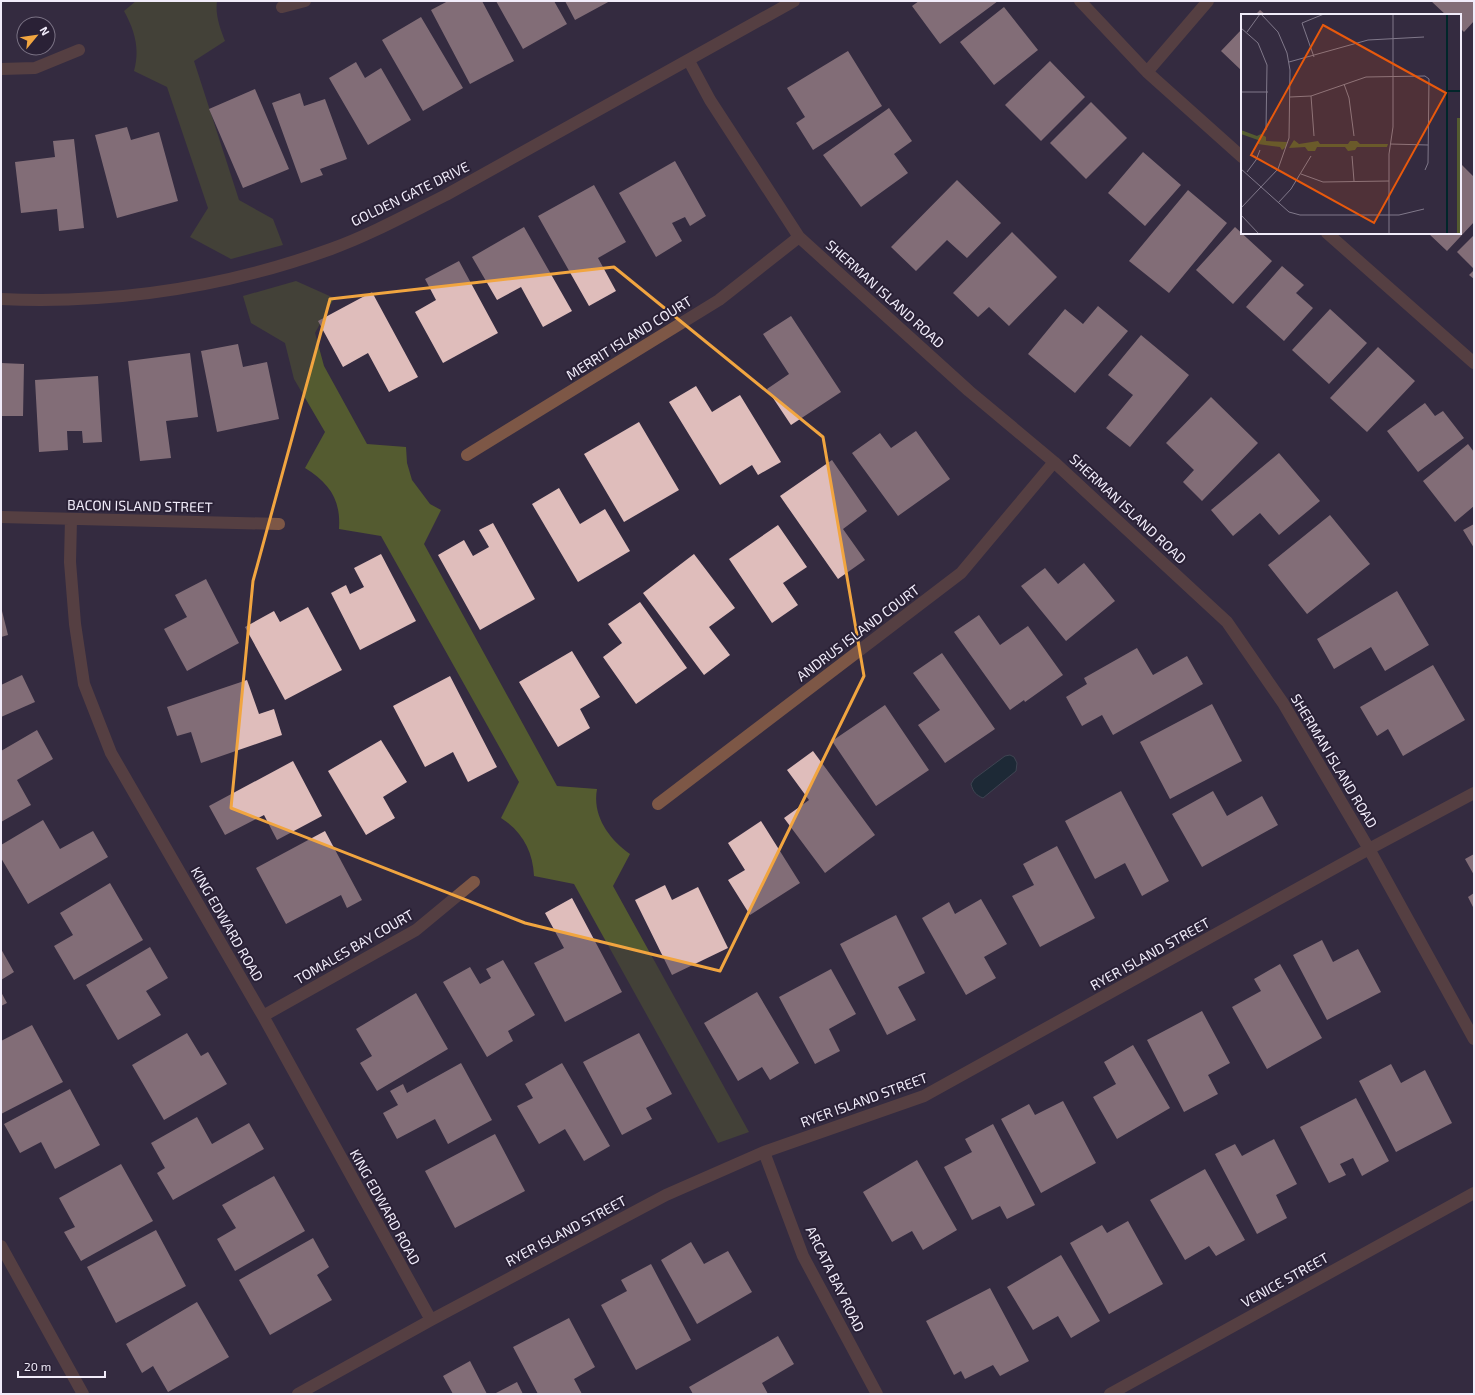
<svg xmlns="http://www.w3.org/2000/svg" width="1475" height="1395" viewBox="0 0 1475 1395" font-family="'Exo 2',sans-serif">
	<style>
		.green { fill: #545b30 }
		.water { fill: #01262a; stroke: #496168 }
		.building { fill: #dfbdbb }
		.lines { fill: none; stroke-linecap: round; stroke-linejoin: round }
		.minor { stroke: #7d5746; stroke-width: 12 }
		.tertiary { stroke: #7d5746; stroke-width: 12 }
		.marked { fill: none; stroke: #f1a540; stroke-width: 3; stroke-linejoin: round }
		.labels { text-anchor: middle; stroke-width: 4; stroke-linejoin: round; paint-order: stroke }
		.street-label { font-size: 14px; fill: #f1ecfa; stroke: #2a2136 }
		.inset-river { fill: none; stroke: #01262a; stroke-width: 2 }
		.inset-road { fill: none; stroke: #80788a; stroke-width: 1 }
		.view { fill: #e8590c; fill-opacity: 0.15; stroke: #e8590c; stroke-width: 2 }
		.inset-edge { fill: none; stroke: #f1ecfa; stroke-width: 2 }
	</style>
	<rect width="100%" height="100%" fill="#342b40"/>
	<path class="green" d="M136,1H217C215,15 220,28 225,41L194,61L239,200L273,219L283,245L231,259L190,237L208,208L167,87L134,71C140,49 135,31 124,11Z
		M296,281L334,298L315,333L324,366L367,444L406,447L407,463L412,480L430,504L441,510L424,544L557,786L597,789C592,816 609,839 630,854L613,886L749,1132L718,1143L574,884L534,876C533,851 522,831 501,818L519,782L381,536L339,529C341,499 329,483 305,468L325,432L294,379L285,343L251,323L243,296Z"/>
	<path class="water" d="M1010,755L1014,757L1017,763L1016,771L983,798C976,795 973,792 971,784L974,779L1005,756Z"/>
	<path class="building" d="M448,1H482L514,61L470,84L431,10Z
		M496,1H554L567,24L523,49Z
		M565,1H610L575,20Z
		M919,1H998L940,44L912,6Z
		M1431,1H1474V21L1464,32L1460,28V15H1446Z
		M1004,7L1038,50L994,85L960,42Z
		M1260,10L1266,15H1255Z
		M421,17L463,88L423,111L382,40Z
		M1242,29V71L1221,51Z
		M848,51L882,106L813,150L796,123L805,117L787,88Z
		M1050,61L1085,97L1041,141L1005,105Z
		M356,62L365,78L381,68L411,120L368,145L329,78Z
		M255,89L289,169L243,188L209,109Z
		M300,93L304,106L325,99L347,159L320,169L323,175L301,183L272,103Z
		M1091,102L1127,138L1086,179L1050,143Z
		M889,108L912,141L894,154L908,173L861,207L823,155Z
		M127,127L131,140L159,132L178,201L117,218L95,135Z
		M74,139L84,228L59,231L57,209L21,213L15,162L55,157L53,141Z
		M1143,152L1181,185L1145,226L1108,193Z
		M675,161L706,216L690,226L685,217L672,223L682,241L656,257L619,193Z
		M1462,165L1474,177V222L1447,251L1428,233H1460V166Z
		M957,180L1001,223L967,258L947,240L916,271L891,247Z
		M594,185L626,242L598,258L616,291L589,306L538,216Z
		M1188,190L1227,223L1169,293L1129,261Z
		M524,227L572,311L543,327L521,287L497,300L472,257Z
		M1235,227L1272,261L1233,304L1196,270Z
		M1012,232L1057,277L1009,326L989,307L978,317L953,293Z
		M1474,235V269L1457,252Z
		M459,261L498,333L443,363L415,312L436,300L425,279Z
		M1282,266L1304,285L1296,293L1313,308L1284,341L1246,307Z
		M1474,270V279L1469,275Z
		M372,292L418,377L389,392L368,353L343,367L318,321Z
		M1098,306L1128,331L1075,393L1028,354L1065,309L1083,324Z
		M1330,309L1367,343L1329,384L1292,350Z
		M791,316L841,392L791,425L767,389L789,374L763,334Z
		M1141,335L1189,375L1130,447L1106,428L1133,395L1108,375Z
		M238,344L243,367L267,362L279,419L217,432L201,351Z
		M1378,347L1415,381L1367,432L1330,398Z
		M190,353L198,417L166,421L171,458L140,461L128,361Z
		M1,363L24,364L23,416H1Z
		M98,376L102,442L83,443L82,431H67L68,450L39,452L35,380Z
		M696,386L712,412L740,395L781,462L758,475L752,465L720,485L669,402Z
		M1211,397L1258,443L1202,501L1183,482L1194,470L1166,443Z
		M1425,403L1435,416L1443,411L1464,438L1418,472L1387,431Z
		M639,422L679,490L624,522L584,454Z
		M916,431L950,479L898,516L852,453L880,433L891,448Z
		M1468,444L1474,452V506L1455,522L1423,481Z
		M1279,453L1320,501L1279,535L1260,513L1233,536L1211,510Z
		M832,460L867,511L843,529L865,560L838,579L780,496Z
		M559,488L580,524L605,509L630,551L578,582L532,504Z
		M1330,515L1370,564L1307,614L1268,565Z
		M493,523L535,599L480,630L438,555L464,540L473,556L489,547L479,530Z
		M1474,524V548L1463,530Z
		M778,525L807,567L783,583L798,605L772,623L729,559Z
		M381,554L416,621L360,650L331,593L346,585L350,594L364,587L354,568Z
		M694,554L735,608L709,627L730,655L704,675L643,593Z
		M1084,563L1115,601L1066,641L1021,586L1045,568L1058,584Z
		M206,579L239,643L187,671L164,629L187,617L175,595Z
		M1397,591L1429,645L1385,671L1371,647L1334,669L1317,639Z
		M640,602L687,668L636,704L603,657L622,643L608,624Z
		M1,607L8,635L1,637Z
		M308,607L342,670L285,700L245,627L274,611L280,622Z
		M979,615L1000,645L1028,626L1063,675L1025,702L1024,700L1010,710L954,632Z
		M1137,648L1153,675L1187,656L1203,684L1113,735L1102,715L1082,726L1066,697L1087,684L1084,678Z
		M572,651L600,697L580,709L590,728L558,747L519,682Z
		M942,653L995,729L945,763L918,725L940,710L913,673Z
		M1433,665L1465,720L1403,756L1388,729L1377,736L1360,707Z
		M22,675L35,702L1,717V685Z
		M450,676L497,767L468,782L453,752L425,767L393,706Z
		M247,680L259,714L274,709L282,735L201,763L191,732L177,736L167,707Z
		M1212,704L1242,761L1170,799L1140,742Z
		M885,705L929,770L876,806L832,741Z
		M37,730L53,759L17,780L31,805L1,822V751Z
		M381,740L407,782L383,797L395,818L366,835L328,771Z
		M813,751L875,835L825,873L784,818L809,800L787,770Z
		M293,761L322,816L277,840L264,815L225,835L209,806Z
		M1121,791L1169,881L1142,896L1125,863L1095,879L1065,821Z
		M1213,791L1227,816L1262,796L1278,825L1202,867L1172,814Z
		M43,820L60,849L93,831L108,857L28,904L1,858V845Z
		M761,821L800,883L750,915L728,880L745,870L728,843Z
		M325,831L362,900L347,908L341,895L286,924L256,868Z
		M1057,846L1095,918L1040,947L1012,896L1034,885L1023,864Z
		M1474,854V875L1465,859Z
		M110,883L143,940L74,980L54,946L73,935L60,913Z
		M665,885L672,900L698,887L728,948L672,975L635,900Z
		M1474,893V909L1468,897Z
		M572,898L622,992L565,1022L534,963L564,948L545,913Z
		M981,899L1007,944L984,957L996,978L966,995L922,918L949,902L955,914Z
		M896,915L925,973L898,987L916,1020L887,1035L840,944Z
		M1322,940L1333,962L1358,949L1381,992L1327,1020L1293,955Z
		M150,947L168,978L146,991L161,1015L118,1040L86,985Z
		M1,949L14,972L1,980Z
		M503,960L535,1015L508,1031L513,1041L487,1057L443,982L470,967L480,984L491,978L486,969Z
		M1280,964L1322,1038L1267,1069L1232,1007L1261,991L1254,979Z
		M831,969L856,1014L829,1029L840,1051L815,1064L779,997Z
		M1,992L7,1003L1,1006Z
		M757,992L799,1063L770,1080L762,1067L738,1081L704,1023Z
		M416,993L448,1049L377,1091L360,1063L372,1056L356,1029Z
		M1202,1011L1230,1063L1208,1075L1218,1094L1184,1112L1147,1040Z
		M32,1025L63,1082L1,1114V1041Z
		M187,1033L201,1056L208,1052L227,1084L164,1120L132,1065Z
		M639,1033L672,1094L646,1108L652,1119L622,1135L583,1062Z
		M1133,1045L1170,1108L1117,1139L1093,1097L1116,1084L1104,1062Z
		M461,1063L492,1120L448,1144L435,1119L397,1139L383,1113L398,1105L390,1091L403,1084L407,1093Z
		M562,1063L610,1146L584,1161L565,1129L539,1144L517,1106L533,1098L525,1084Z
		M1391,1064L1401,1083L1425,1070L1452,1123L1396,1152L1359,1081Z
		M70,1089L100,1145L55,1169L41,1142L20,1153L4,1124Z
		M1356,1098L1389,1161L1362,1176L1353,1158L1340,1164L1346,1175L1329,1183L1300,1127Z
		M1063,1101L1096,1163L1041,1193L1001,1119L1029,1104L1035,1115Z
		M197,1117L212,1144L249,1123L264,1149L173,1200L157,1173L165,1168L151,1143Z
		M993,1124L1035,1205L1007,1219L1000,1206L972,1220L944,1167L972,1152L965,1139Z
		M495,1134L525,1191L455,1228L425,1171Z
		M1274,1139L1297,1184L1276,1195L1287,1218L1257,1234L1215,1154L1235,1144L1242,1156Z
		M917,1160L957,1230L923,1250L912,1231L892,1242L863,1192Z
		M121,1164L153,1221L81,1261L64,1232L75,1227L59,1198Z
		M1205,1169L1245,1240L1216,1256L1209,1246L1185,1260L1150,1200Z
		M274,1176L305,1231L235,1271L217,1239L236,1228L222,1205Z
		M1128,1221L1163,1284L1109,1314L1070,1243L1102,1225L1107,1233Z
		M156,1230L186,1286L116,1323L87,1267Z
		M313,1238L329,1267L317,1275L332,1300L270,1335L239,1280Z
		M691,1242L704,1264L728,1251L752,1292L697,1324L661,1260Z
		M1061,1255L1100,1321L1071,1338L1058,1316L1033,1330L1007,1287Z
		M651,1264L691,1340L636,1370L601,1305L627,1291L621,1280Z
		M990,1288L1029,1361L1000,1376L993,1365L965,1379L961,1371L954,1375L926,1321Z
		M197,1302L229,1357L168,1392L153,1366L142,1373L126,1344Z
		M569,1318L595,1367L574,1379L582,1394H538L513,1347Z
		M778,1336L794,1364L762,1383L768,1394H693L689,1387Z
		M470,1361L487,1394H453L443,1376Z
		M517,1382L523,1394H494Z"/>
	<g class="lines">
		<path class="minor" d="M1080,1L1147,72L1242,157
			M282,7L305,1
			M689,61L710,100L799,237L969,391L1054,462L1227,622L1283,703L1369,849L1474,1039
			M1,69L35,68L79,50
			M1147,72L1208,1
			M1327,233L1474,363
			M467,455L719,300L799,237
			M1,517L279,524
			M71,519L70,562L75,624L84,684L111,753L263,1016L431,1320
			M658,804L961,573L1054,462
			M263,1016L416,930L474,882
			M764,1152L803,1256L877,1394
			M1,1246L83,1394
			M298,1394L431,1320L666,1195L764,1152L924,1096L1369,849L1474,793
			M1110,1394L1474,1193"/>
		<path class="tertiary" d="M1,299C113,304 226,287 331,249C370,235 408,214 446,195L794,1"/>
	</g>
	<path d="M0 0H1475V1395H0ZM614,267L823,437L864,676L720,971L525,923L231,808L253,581L330,299Z" fill="#342b40" fill-opacity=".55" fill-rule="evenodd"/>
	<path class="marked" d="M614,267L823,437L864,676L720,971L525,923L231,808L253,581L330,299Z"/>
	<g class="labels">
		<g class="street-label">
			<text transform="translate(410 194) rotate(-26)" y="5">GOLDEN GATE DRIVE</text>
			<text transform="translate(885 294) rotate(42)" y="5">SHERMAN ISLAND ROAD</text>
			<text transform="translate(629 338) rotate(-32)" y="5">MERRIT ISLAND COURT</text>
			<text transform="translate(140 506) rotate(1)" y="5">BACON ISLAND STREET</text>
			<text transform="translate(1128 509) rotate(43)" y="5">SHERMAN ISLAND ROAD</text>
			<text transform="translate(858 633) rotate(-37)" y="5">ANDRUS ISLAND COURT</text>
			<text transform="translate(1334 761) rotate(59)" y="5">SHERMAN ISLAND ROAD</text>
			<text transform="translate(227 924) rotate(60)" y="5">KING EDWARD ROAD</text>
			<text transform="translate(354 947) rotate(-30)" y="5">TOMALES BAY COURT</text>
			<text transform="translate(1150 954) rotate(-29)" y="5">RYER ISLAND STREET</text>
			<text transform="translate(864 1100) rotate(-20)" y="5">RYER ISLAND STREET</text>
			<text transform="translate(385 1207) rotate(61)" y="5">KING EDWARD ROAD</text>
			<text transform="translate(566 1231) rotate(-28)" y="5">RYER ISLAND STREET</text>
			<text transform="translate(835 1279) rotate(64)" y="5">ARCATA BAY ROAD</text>
			<text transform="translate(1285 1280) rotate(-29)" y="5">VENICE STREET</text>
		</g>
	</g>
	<g transform="translate(1241 14)">
		<rect width="220" height="220" fill="#342b40"/>
		<path d="M216,104H220V220H216ZM0,116L16,122L20,120L25,123V127L46,128L45,133L41,136L39,133L17,130V126L0,120ZM53,126L58,130L77,127L79,130H107L109,127H116L119,130H147L146,133H116L114,136L107,137L104,133H76L74,137H67L64,133L48,134Z" fill="#545b30"/>
		<path class="inset-river" d="M206,0V220M206,77H220"/>
		<path class="inset-road" d="M0,14L17,29L26,51L25,116M6,18L19,0M73,43L61,9L83,0M48,48L127,26L183,23M103,70L108,84L113,122M0,78H27M70,82L73,122M49,83L70,82L125,63L184,62L188,65L187,149L184,156M149,130L187,131M111,142L113,167M0,155L48,198L59,201H158L183,195M6,158L15,146L19,136M60,160L82,168L148,167M37,189L50,175L70,142M0,194L37,155L48,124L49,56L46,39L37,18L20,0M0,201L18,220M148,220V140L152,113V0"/>
		<path class="view" d="M82,11L205,79L133,209L10,141Z"/>
		<rect width="220" height="220" class="inset-edge"/>
	</g>
	<rect width="1475" height="1395" fill="none" stroke="#f1ecfa" stroke-width="4"/>
	<g transform="translate(36 36) rotate(61)"><circle r="19" fill="#2a2136" stroke="#7a7284"/>
	<path d="M0-3L7 15L0 10L-7 15Z" fill="#f1a540"/>
	<text y="-6" font-size="11" font-weight="bold" text-anchor="middle" fill="#f1ecfa">N</text>
	</g>
	<path d="M18 1371v6h87v-6" fill="none" stroke="#f1ecfa" stroke-width="2"/>
	<text x="24" y="1371" font-size="12" fill="#f1ecfa" stroke="#2a2136" stroke-width="3" paint-order="stroke">20 m</text>
</svg>
